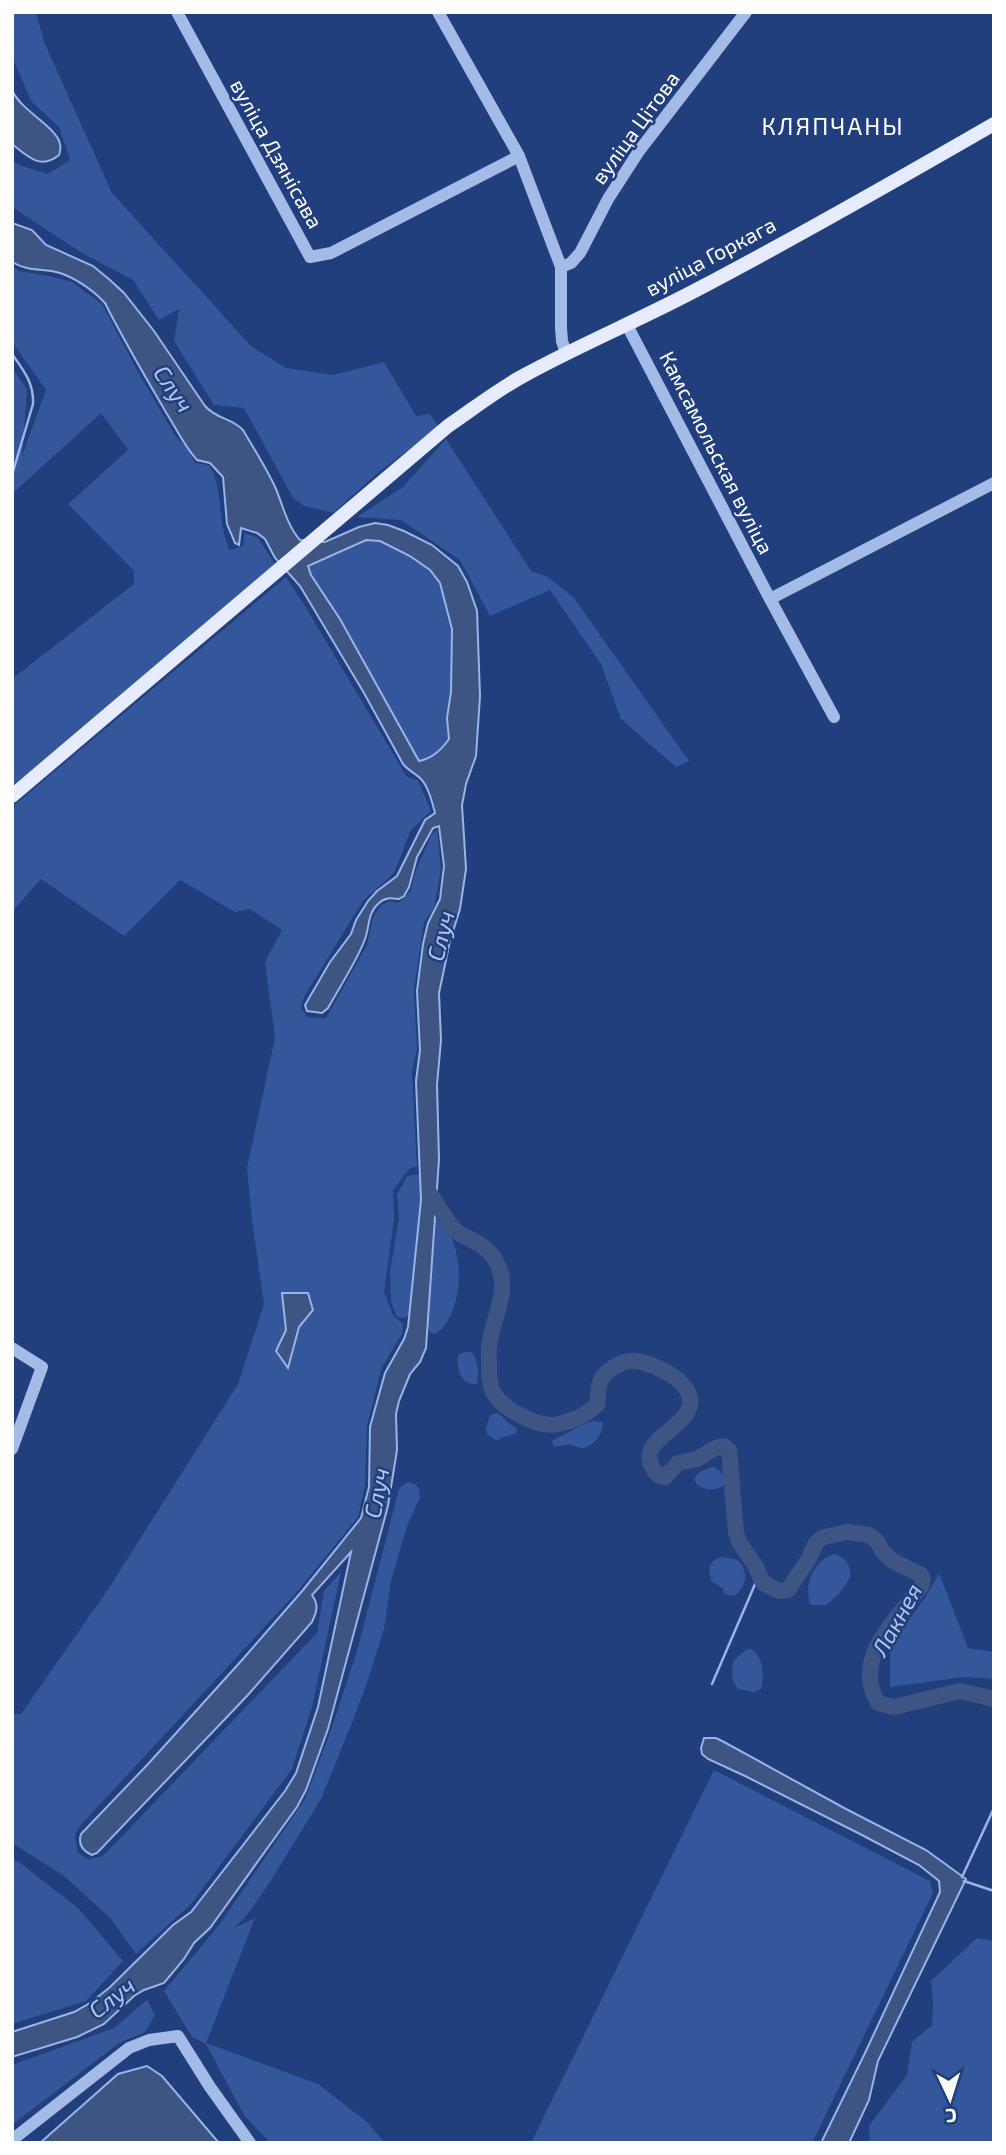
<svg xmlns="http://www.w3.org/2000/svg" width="1006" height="2155" viewBox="0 0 1006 2155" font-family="'Exo 2',sans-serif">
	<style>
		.green { fill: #34569b }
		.water { fill: #3e5483; stroke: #98b4e8; stroke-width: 2; fill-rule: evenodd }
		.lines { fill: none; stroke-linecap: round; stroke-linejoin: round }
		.stream { stroke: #98b4e8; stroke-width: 2.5 }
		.river { stroke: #3e5483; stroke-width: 16 }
		.minor { stroke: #a4bae7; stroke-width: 12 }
		.major { stroke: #e6ecfd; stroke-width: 14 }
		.labels { text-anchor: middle; stroke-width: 5; stroke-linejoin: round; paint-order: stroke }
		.street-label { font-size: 21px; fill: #fff; stroke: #213e7d }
		.water-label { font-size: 23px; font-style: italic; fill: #afc5ee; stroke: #213e7d }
		.quarter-label { font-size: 24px; letter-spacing: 2px; fill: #fff; stroke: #213e7d }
	</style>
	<rect width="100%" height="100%" fill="#213e7d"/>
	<path class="green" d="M12,12H36L44,42L112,193L251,346L286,368L333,375L384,362L416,416L430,414L439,427L380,471L333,513L304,506L293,498L244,408L214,405L174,341L179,309L159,320L133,280L82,253L12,207V160L19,165L48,174L70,160L59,127L31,101L12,56Z
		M12,266L19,271L49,276L72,282L102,304L138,372L176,437L186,446L195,463L209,465C221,483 219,508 223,528C224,535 227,543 229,550L243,546L245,533L258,538L275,564L12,787V679L134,584V571L68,504L128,450L101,413L12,494V368L27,389L22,456L46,390L12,342Z
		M446,439L531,571L548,577L574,598L689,761L676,767L621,719L601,664L550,590L490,616L460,560L401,520L357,517L403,487Z
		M366,540L380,541L410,556L430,570L440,583L452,629L451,692L447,718L449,739C441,750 433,758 419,761L340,619L311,575L308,565Z
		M286,577L305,606L407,777L418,780L431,811L411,830L394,873L363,901L304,997L301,1008L307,1017L326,1018L367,945L373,917L381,905L390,901L398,903L410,892L416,870L432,834L437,829L441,868L434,908L424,922L414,990L417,1049L412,1072L417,1167L410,1168L393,1190L394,1219L384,1292L394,1317L403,1323L402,1334L382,1367L367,1426L365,1486L358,1517L296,1593L79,1827L75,1836L78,1853L89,1859L103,1856L317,1633L324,1591L341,1572L312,1707L292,1769L192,1903L136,1954L111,1919L64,1876L12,1843V1714H21L109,1588L238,1384L264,1304L252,1220L247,1168L275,1038L265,962L282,930L250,909L235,912L180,880L124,936L41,879L12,912V807Z
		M417,1174L420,1176L421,1200L409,1314L406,1318L397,1317L391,1302L390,1272L399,1219L397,1195L407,1176Z
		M435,1215C466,1238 467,1311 436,1334L431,1333L427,1327Z
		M465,1352H472C478,1361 479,1373 477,1384C461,1385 456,1370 458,1355Z
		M498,1413L509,1423L516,1428L517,1432C511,1437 505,1434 497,1441L487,1434L486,1428L490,1415Z
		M593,1421L603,1422C603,1433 595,1446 583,1448C578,1448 576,1446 571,1445C566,1444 560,1446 554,1447L552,1443L553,1440L584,1424Z
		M713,1467C722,1470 725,1476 724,1485C716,1492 705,1490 697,1485L694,1478L701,1471Z
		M407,1482L415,1484L419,1489L420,1497L407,1526L391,1581L384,1629L367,1683L350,1728L321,1799L270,1882L247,1915L234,1928L255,1918L206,2043L318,2084L367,2122L385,2143H270L244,2115L206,2044L192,2037L164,1991L219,1925L305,1799L331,1730L357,1651L399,1489Z
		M835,1554C847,1558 851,1566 850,1578L839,1594L826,1605H811C802,1586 815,1558 835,1554Z
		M722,1557L738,1560C749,1574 747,1583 735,1596L725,1594L722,1588L711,1581L709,1567L714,1560Z
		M939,1573L968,1648L994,1652V1679L964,1677L890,1687V1645L925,1598Z
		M747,1649H752C764,1659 764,1675 761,1689L755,1692L738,1689C731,1681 731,1671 734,1660Z
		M714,1770L930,1881L933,1893L812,2143H531Z
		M12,1859L19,1862L79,1909L123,1961L86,2001L12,2024Z
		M977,1938L994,1941V2143H870L869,2126L907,2075L912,2042L932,2025L933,2004L931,1981Z
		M147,2000L155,2015L145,2032L119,2043L12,2125V2065L114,2028Z"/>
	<path class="water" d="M12,90C21,111 57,127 60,144C61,146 60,153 59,155C41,170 28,157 12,144Z
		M12,223L32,230L46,245L93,266L110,280L124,293L154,331L205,406C216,419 232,418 243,430C254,449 267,469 276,489C283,506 287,525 300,540L325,542L359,527L375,523L388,525L404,531L432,545L458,566L467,582L477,611L480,696L476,756L466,784L462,805L466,869L460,909L450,941L439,993L441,1040L437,1085L439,1159L426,1348L420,1362L410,1374L399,1401L396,1414L397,1450L388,1506L328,1729L306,1790L297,1807L210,1928L194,1943L184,1959L164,1983L144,1990L134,1996L104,2024L77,2037L12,2057V2032L74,2012L90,2003L109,1988L173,1925L191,1912L285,1791L296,1773L318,1707L351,1552L312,1595C319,1605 317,1611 312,1622L247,1696L97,1853L92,1855C82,1851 78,1844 81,1834L149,1763L242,1660L303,1590L361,1518L369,1487L370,1427L385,1373L404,1339L408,1327L421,1200L416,1081L420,1050L417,991L423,944L428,923L440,899L444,866L439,826L433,828L417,857L409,887L404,896L399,899C391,898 385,897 379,903C367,913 370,926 365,939C358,959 339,988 328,1008L322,1013L307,1011L305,1005L330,962L351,934L356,920L368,901L377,891L397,876L425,820L435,813C432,802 429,788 421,779C416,774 408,770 403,764L364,693L300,586L275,558L265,539L257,533L241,528L239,545L235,543L227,524L223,477L210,463L197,460C185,447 177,430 167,414C146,378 124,341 105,303C93,290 73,276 56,272C39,268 29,272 12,262ZM366,540L380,541L410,556L430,570L440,583L452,629L451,692L447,718L449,739C441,750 433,758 419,761L340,619L311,575L308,566Z
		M282,1293H308L313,1310L299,1327L288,1368L276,1351L286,1330Z
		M704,1738H716L724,1742L846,1809L926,1850L966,1879L878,2061L869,2100L849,2143H821L865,2053L940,1892L939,1881L919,1865L860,1834L745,1776L708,1759L702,1754L701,1748Z
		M147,2066L162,2076L219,2143H40L118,2074Z"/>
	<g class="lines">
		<path class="stream" d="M12,354C24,371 34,383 33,404L12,475
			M712,1684L759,1575
			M962,1877L994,1808
			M964,1881L994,1891"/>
		<path class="river" d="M431,1195C439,1206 446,1221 455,1230C461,1236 467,1237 474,1241C485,1246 495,1256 499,1268C509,1292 493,1318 490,1341C488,1348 489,1356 489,1363C488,1390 494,1401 518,1414C530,1421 546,1427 559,1424C573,1421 587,1414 597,1405C599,1397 597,1390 600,1383C603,1372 617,1364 628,1361C640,1359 654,1366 664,1371C682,1380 700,1397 684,1417C669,1435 633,1447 658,1475L665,1477L678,1463L697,1459L715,1448L724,1446L729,1450L736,1533L739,1542L755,1565L763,1583L779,1591L788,1590L808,1560L816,1543L823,1537L848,1532L869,1535L877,1541L883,1552L893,1561L921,1575L923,1578L922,1585C898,1620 851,1656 878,1703L894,1707L960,1691L994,1699"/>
		<path class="minor" d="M177,12L310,257L331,253L519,156
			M438,12L519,156L561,267V328L562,341L566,353
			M561,267L571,263L580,253L608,199L639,151L746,12
			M627,325L770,599L834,717
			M770,599L994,483
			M12,1348L42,1367L12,1449
			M12,2140L129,2048L149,2040L178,2036L210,2087L250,2143"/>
		<path class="major" d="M12,796L448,426C473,409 497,390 523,376C581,344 642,319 700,288C799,236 897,180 994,124"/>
	</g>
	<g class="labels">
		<g class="street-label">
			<text transform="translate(636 128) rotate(-54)" y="7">вуліца Цітова</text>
			<text transform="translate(276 154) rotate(61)" y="7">вуліца Дзянісава</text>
			<text transform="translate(711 257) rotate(-28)" y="7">вуліца Горкага</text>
			<text transform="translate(716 453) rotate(63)" y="7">Камсамольская вуліца</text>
		</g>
		<g class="water-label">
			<text transform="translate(173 389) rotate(56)" y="8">Случ</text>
			<text transform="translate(441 936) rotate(-76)" y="8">Случ</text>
			<text transform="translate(377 1493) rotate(-79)" y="8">Случ</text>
			<text transform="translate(897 1620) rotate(-61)" y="8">Лакнея</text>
			<text transform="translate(112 1998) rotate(-37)" y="8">Случ</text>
		</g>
		<g class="quarter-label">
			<text x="833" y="135">КЛЯПЧАНЫ</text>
		</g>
	</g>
	<rect width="1006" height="2155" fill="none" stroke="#ffffff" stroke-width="28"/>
	<g transform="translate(950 2099) rotate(176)" stroke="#213e7d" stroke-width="5" paint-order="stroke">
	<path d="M0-5L12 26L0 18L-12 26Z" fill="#ffffff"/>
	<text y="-10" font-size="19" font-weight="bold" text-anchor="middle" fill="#ffffff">С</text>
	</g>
</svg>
